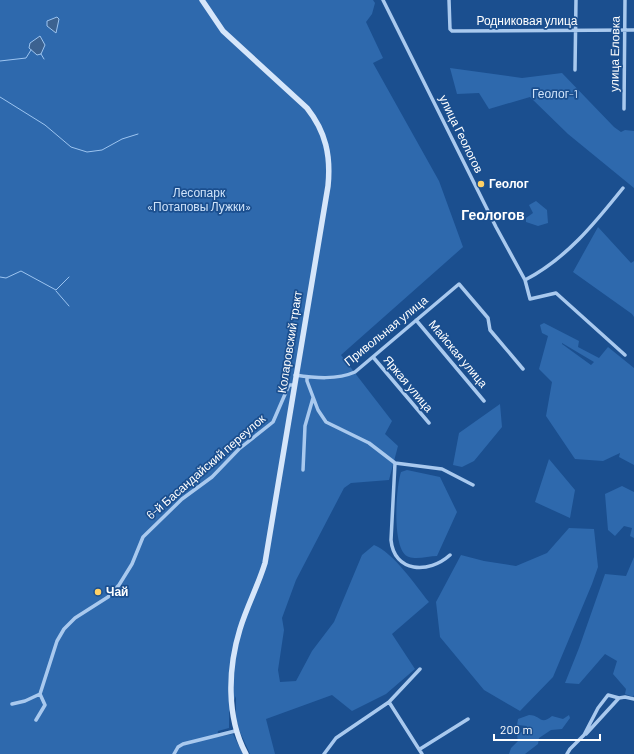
<svg xmlns="http://www.w3.org/2000/svg" width="634" height="754" viewBox="0 0 634 754" font-family="Barlow,sans-serif">
	<style>
		.green { fill: #2e69ad; fill-rule: evenodd }
		.water { fill: #3c6290; stroke: #9cc4f0 }
		.lines { fill: none; stroke-linecap: round; stroke-linejoin: round }
		.stream { stroke: #9cc4f0; stroke-width: 1 }
		.street { stroke: #a9c9ee; stroke-width: 3.5 }
		.secondary { stroke: #d6e6fa; stroke-width: 5.5 }
		.poi-dot { fill: #ffd166; stroke: #1b4f8f; stroke-width: 1.5 }
		.labels { text-anchor: middle; stroke-width: 3.5; stroke-linejoin: round; paint-order: stroke }
		.street-label { font-size: 12px; fill: #fff; stroke: #1b4f8f }
		.park-label { font-size: 12px; fill: #cfe3fa; stroke: #1b4f8f }
		.poi-label { font-size: 12px; font-weight: bold; fill: #fff; stroke: #1b4f8f; text-anchor: start }
		.quarter-label { font-size: 14px; font-weight: bold; fill: #fff; stroke: #1b4f8f }
	</style>
	<rect width="100%" height="100%" fill="#1b4f8f"/>
	<path class="green" d="M0,0H373L375,3L372,14L366,22L383,58L373,63L439,181L463,247L341,355L392,421L385,434L398,446L389,480L351,483L344,488L296,580L282,618L284,630L278,670L280,682L296,681L312,651L334,622L362,555L374,545C394,553 415,585 429,602L392,634L415,669L386,694L352,711L332,695L266,719L275,754H250L240,732L236,719V696L229,712V728L218,731L217,737L233,734L243,754H0Z
		M450,68L522,78L562,73L614,127L621,132L625,130L634,131V188L568,134L530,97L489,109L479,93L457,94Z
		M536,201L547,210L548,223L538,226L526,222V218L533,213L529,205Z
		M598,227L631,263L634,261V317L632,314L573,272Z
		M544,323L579,341L578,347L599,358L608,347L634,368V465L619,457L620,453L603,461L575,459L546,416L552,382L539,369L548,336L542,333L540,325ZM562,344V343L594,362L591,365Z
		M500,404L502,427L474,461L462,467L453,465L459,433Z
		M549,459L575,490L570,518L535,502Z
		M407,470L440,477L457,512L437,556C429,556 417,560 409,557C391,552 396,486 401,472Z
		M622,486L634,492V538L630,536L632,528L624,526L615,536L608,530L605,494Z
		M569,528L594,529L598,567L592,584L553,677L520,711L484,690L440,637L436,602L461,555L484,561L516,566L547,553Z
		M634,557V695L633,697L625,694L626,689L613,674L617,661L605,654L579,684L565,683L579,648L605,574L626,576Z
		M529,715C541,715 540,726 552,716L563,719L569,715L570,718L562,729L551,730L539,738L538,744L525,754H509L511,748L518,741L517,735L525,730L527,726L517,725L518,719Z"/>
	<path class="water" d="M57,17L59,19L56,33L47,26V21Z
		M40,36L45,45L41,54L37,55L29,48L30,43Z"/>
	<g class="lines">
		<path class="stream" d="M41,54L44,59
			M0,61L26,58L31,50
			M0,97L45,125L71,147L87,152L102,150L122,139L138,134
			M0,277L6,278L21,271L56,290L69,277
			M56,291L69,306"/>
		<path class="street" d="M383,0L496,227L525,280L530,299L556,293L625,355
			M449,0L450,29L452,31L634,30
			M575,70L576,0
			M624,109L625,0
			M525,280C566,259 595,223 623,188
			M416,320L484,401
			M373,357L429,423
			M295,375C315,378 337,380 355,372L459,284L488,318L490,330L523,369
			M307,377V381L318,410L326,422L369,443L395,463L442,469L473,485
			M395,463L391,540C394,573 429,574 450,555
			M303,470L305,426L313,398
			M389,702L422,754
			M12,704L25,701L40,694
			M36,720L45,705L40,694L57,641L64,629L75,618L108,597L119,585L132,564L143,537L182,499L212,477L239,449L273,422L289,385H294
			M586,734L619,698L625,697L634,699
			M420,749L468,719
			M174,754L178,747L183,744L235,731
			M324,754L336,738L389,702L420,669
			M567,754L570,749L584,735L598,708L608,695L619,698"/>
		<path class="secondary" d="M202,0L223,31L307,108C326,132 331,156 328,186L265,563C258,586 247,606 240,629C228,668 226,717 246,754"/>
	</g>
	<g class="poi-dot">
		<circle cx="481" cy="184" r="4"/>
		<circle cx="98" cy="592" r="4"/>
	</g>
	<g class="labels">
		<g class="street-label">
			<text x="527" y="25">Родниковая улица</text>
			<text transform="translate(615 54) rotate(-89)" y="4">улица Еловка</text>
			<text transform="translate(461 134) rotate(64)" y="4">улица Геологов</text>
			<text transform="translate(386 331) rotate(-39)" y="4">Привольная улица</text>
			<text transform="translate(290 342) rotate(-81)" y="4">Коларовский тракт</text>
			<text transform="translate(458 354) rotate(50)" y="4">Майская улица</text>
			<text transform="translate(408 384) rotate(50)" y="4">Яркая улица</text>
			<text transform="translate(206 467) rotate(-41)" y="4">6-й Басандайский переулок</text>
		</g>
		<g class="park-label">
			<text x="555" y="98">Геолог-1</text>
			<text x="199" y="197">Лесопарк<tspan x="199" dy="14">«Потаповы Лужки»</tspan></text>
		</g>
		<g class="poi-label">
			<text x="489" y="188">Геолог</text>
			<text x="106" y="596">Чай</text>
		</g>
		<g class="quarter-label">
			<text x="493" y="220">Геологов</text>
		</g>
	</g>
	<path d="M494 734v6h106v-6" fill="none" stroke="#ffffff" stroke-width="2"/>
	<text x="500" y="734" font-size="12" fill="#ffffff" stroke="#1b4f8f" stroke-width="3" paint-order="stroke">200 m</text>
</svg>
